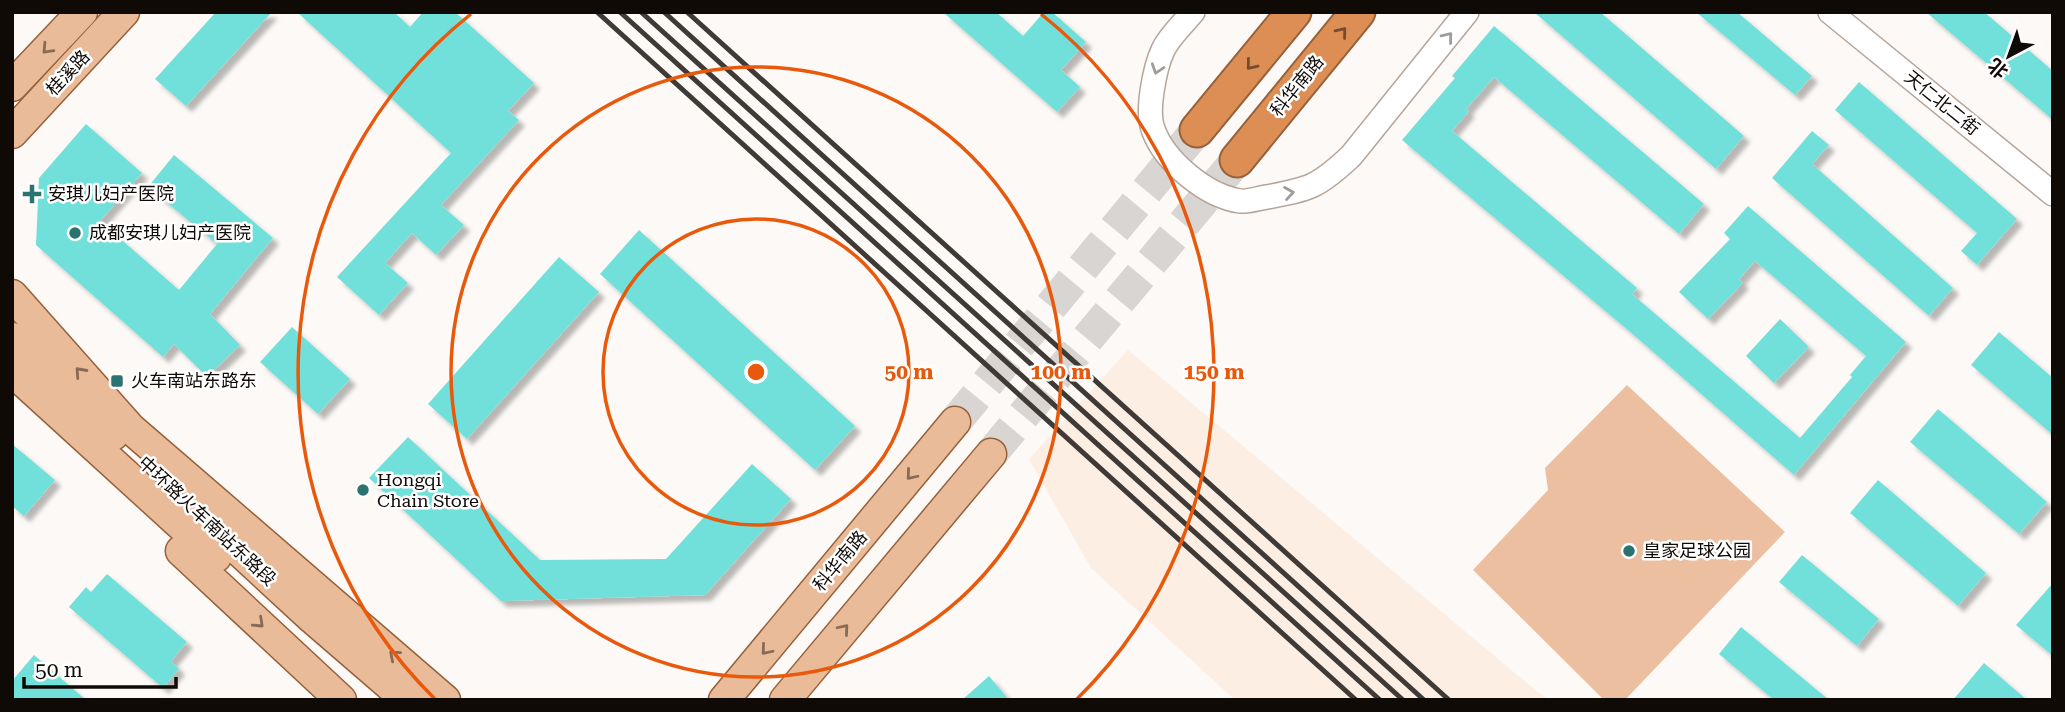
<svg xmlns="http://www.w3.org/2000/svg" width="2065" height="712" viewBox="0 0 2065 712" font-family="'Roboto Serif','Noto Sans SC',serif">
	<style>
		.built { fill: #fdeee4 }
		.green { fill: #ecbfa0 }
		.building { fill: #72e0da; filter: url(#shadow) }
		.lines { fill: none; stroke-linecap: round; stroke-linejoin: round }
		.highway-tunnel { stroke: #d9d5d2; stroke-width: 33; stroke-dasharray: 33 17; stroke-linecap: butt }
		.minor-casing { stroke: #b6a59a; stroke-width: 26 }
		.major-casing { stroke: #95603a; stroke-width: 33 }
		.highway-casing { stroke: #95603a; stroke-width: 37 }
		.minor { stroke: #fff; stroke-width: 23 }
		.major { stroke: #eabb99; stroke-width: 30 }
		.highway { stroke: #dc8e55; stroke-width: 33 }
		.rail { stroke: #403a37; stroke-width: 5 }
		.oneway { stroke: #764c2e }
		.oneway2 { stroke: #9f9d9c }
		.oneway3 { stroke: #886b57 }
		.ring { fill: none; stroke: #e8590c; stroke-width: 3.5 }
		.poi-dot { fill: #2a736f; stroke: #fff; stroke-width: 2.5 }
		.labels { text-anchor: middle; stroke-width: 5; stroke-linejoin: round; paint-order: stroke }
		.street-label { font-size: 18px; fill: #100a07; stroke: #fff }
		.poi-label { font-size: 18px; fill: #100a07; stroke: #fff; text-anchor: start }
		.centre { fill: #e8590c; stroke: #fff; stroke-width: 3.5 }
		.ring-label { font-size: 21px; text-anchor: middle; font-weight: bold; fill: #e8590c; stroke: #fff; stroke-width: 5; stroke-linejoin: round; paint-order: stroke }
	</style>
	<defs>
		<filter id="shadow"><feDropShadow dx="6" dy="6" stdDeviation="2" flood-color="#0004"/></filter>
	</defs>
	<rect width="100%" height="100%" fill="#fcf9f6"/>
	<path class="built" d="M1128,350L1533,688L1549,700H1235L1091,568L1029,459Z"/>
	<path class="green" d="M1627,385L1785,532L1625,700H1604L1473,570L1548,490L1545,468Z"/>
	<path class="building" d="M216,12H272L186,106L155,79Z
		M297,12H394L410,27L423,12H455L534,83L508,111L519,120L441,205L464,225L436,255L412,233L385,263L408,283L379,315L337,277L451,153Z
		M943,12H996L1023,36L1044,12H1052L1086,42L1061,70L1080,87L1057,112Z
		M1534,12H1600L1744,136L1716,169Z
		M1696,12H1737L1812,76L1795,95Z
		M1926,12H1984L2053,71V120Z
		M1494,26L1704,204L1679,234L1494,77L1466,109L1469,111L1452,131L1637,288L1632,294L1800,438L1852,377L1850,375L1866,356L1755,261L1739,279L1743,283L1708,319L1679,292L1730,239L1724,233L1748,206L1906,342L1794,475L1635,336L1402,140L1455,78L1452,76Z
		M1859,82L2017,219L1977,265L1961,251L1977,233L1835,110Z
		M86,124L142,173L100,221L179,290L217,244L148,187L174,155L273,238L210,314L240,345L207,377L174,344L163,357L36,245L39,178Z
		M1812,131L1829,145L1812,164L1953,288L1929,316L1772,178Z
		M639,230L855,426L815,470L600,274Z
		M559,257L599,292L467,439L428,404Z
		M1780,319L1809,347L1774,383L1746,356Z
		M292,327L350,379L318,414L260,362Z
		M1999,332L2053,378V435L1971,365Z
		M1938,409L2047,502L2019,534L1910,442Z
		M408,437L540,560L666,559L752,464L791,499L705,595L501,601L369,478Z
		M12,444L55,480L24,516L12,506Z
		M1878,480L1986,573L1958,606L1850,513Z
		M1802,555L1879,619L1857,646L1779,582Z
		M107,574L187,642L171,661L179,669L163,688L69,607L86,587L91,592Z
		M2053,583V656L2016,625Z
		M1741,627L1829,700H1774L1719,654Z
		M34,655L86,700H12V681Z
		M1984,663L2027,700H1953Z
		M989,676L1009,700H962Z"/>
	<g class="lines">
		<path class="highway-tunnel" d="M955,422L1197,130
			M991,454L1237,160"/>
		<g class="minor-casing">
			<path id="minor" d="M1193,12C1183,24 1169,37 1163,50C1155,67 1146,111 1153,129C1164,161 1206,196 1240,201C1248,202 1259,198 1267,197C1310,189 1318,187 1351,156L1467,12
				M1830,12L2053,194"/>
		</g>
		<g class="major-casing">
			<path id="major" d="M12,86L82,12
				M12,133L124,12
				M12,295L130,428L445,700
				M12,338L42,370L113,435
				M12,371L216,557
				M196,511L312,618L407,700
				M181,551L341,700
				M724,700L955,422
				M785,700L991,454"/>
		</g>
		<g class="highway-casing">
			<path id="highway" d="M1197,130L1294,12
				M1237,160L1358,12"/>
		</g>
		<use href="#minor" class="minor"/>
		<use href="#major" class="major"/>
		<use href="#highway" class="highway"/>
		<path class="rail" d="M597,12L1356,700
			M620,12L1380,700
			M641,12L1403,700
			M664,12L1424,700
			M687,12L1449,700"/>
	</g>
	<defs><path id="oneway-chevron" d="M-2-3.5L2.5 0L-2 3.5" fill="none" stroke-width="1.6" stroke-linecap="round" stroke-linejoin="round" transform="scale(1.75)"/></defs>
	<g class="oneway">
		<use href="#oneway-chevron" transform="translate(1342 32) rotate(-51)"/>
		<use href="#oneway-chevron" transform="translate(1251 65) rotate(129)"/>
	</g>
	<g class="oneway2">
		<use href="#oneway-chevron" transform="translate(1448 37) rotate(-51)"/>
		<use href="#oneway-chevron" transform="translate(1157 69) rotate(108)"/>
		<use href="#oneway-chevron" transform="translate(1289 193) rotate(-9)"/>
	</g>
	<g class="oneway3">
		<use href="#oneway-chevron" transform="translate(47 49) rotate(133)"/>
		<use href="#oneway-chevron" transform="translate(80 372) rotate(-132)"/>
		<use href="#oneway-chevron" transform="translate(911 475) rotate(130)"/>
		<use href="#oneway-chevron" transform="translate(259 623) rotate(43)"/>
		<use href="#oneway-chevron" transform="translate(844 629) rotate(-50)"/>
		<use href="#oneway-chevron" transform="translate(766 650) rotate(130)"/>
		<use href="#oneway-chevron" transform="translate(394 655) rotate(-139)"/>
	</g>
	<g class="ring">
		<circle cx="756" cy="372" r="153"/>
		<circle cx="756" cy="372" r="305"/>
		<path d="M435 699A458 458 0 0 1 471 14M1041 14A458 458 0 0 1 1077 699"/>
	</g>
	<g class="poi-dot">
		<path d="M28.5 183.5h7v7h7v7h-7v7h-7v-7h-7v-7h7z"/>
		<circle cx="75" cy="233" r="7"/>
		<rect x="110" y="374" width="14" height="14" rx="3.5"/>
		<circle cx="363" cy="490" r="7"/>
		<circle cx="1629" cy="551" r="7"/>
	</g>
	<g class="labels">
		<g class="street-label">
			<text transform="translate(68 73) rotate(-47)" y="6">桂溪路</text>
			<text transform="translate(1297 86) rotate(-51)" y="6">科华南路</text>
			<text transform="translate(1942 103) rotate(39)" y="6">天仁北二街</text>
			<text transform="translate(207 521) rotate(43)" y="6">中环路火车南站东路段</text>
			<text transform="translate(840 561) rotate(-50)" y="6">科华南路</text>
		</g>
		<g class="poi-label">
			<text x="48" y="200">安琪儿妇产医院</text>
			<text x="89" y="239">成都安琪儿妇产医院</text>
			<text x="131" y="387">火车南站东路东</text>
			<text x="377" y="486">Hongqi<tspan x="377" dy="21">Chain Store</tspan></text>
			<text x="1643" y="557">皇家足球公园</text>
		</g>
	</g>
	<circle cx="756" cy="372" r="10" class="centre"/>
	<g class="ring-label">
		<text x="909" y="379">50 m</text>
		<text x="1061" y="379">100 m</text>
		<text x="1214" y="379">150 m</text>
	</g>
	<rect width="2065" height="712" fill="none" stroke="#100a07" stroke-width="28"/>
	<g transform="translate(2009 56) rotate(221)" stroke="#ffffff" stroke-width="5" paint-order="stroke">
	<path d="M0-5L12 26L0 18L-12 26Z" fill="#100a07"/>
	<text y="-10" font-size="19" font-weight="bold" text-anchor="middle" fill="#100a07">北</text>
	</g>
	<path d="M24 677v10h152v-10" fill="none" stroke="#100a07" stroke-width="3.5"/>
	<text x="35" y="677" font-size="21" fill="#100a07" stroke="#ffffff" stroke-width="5" paint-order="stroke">50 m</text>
</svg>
